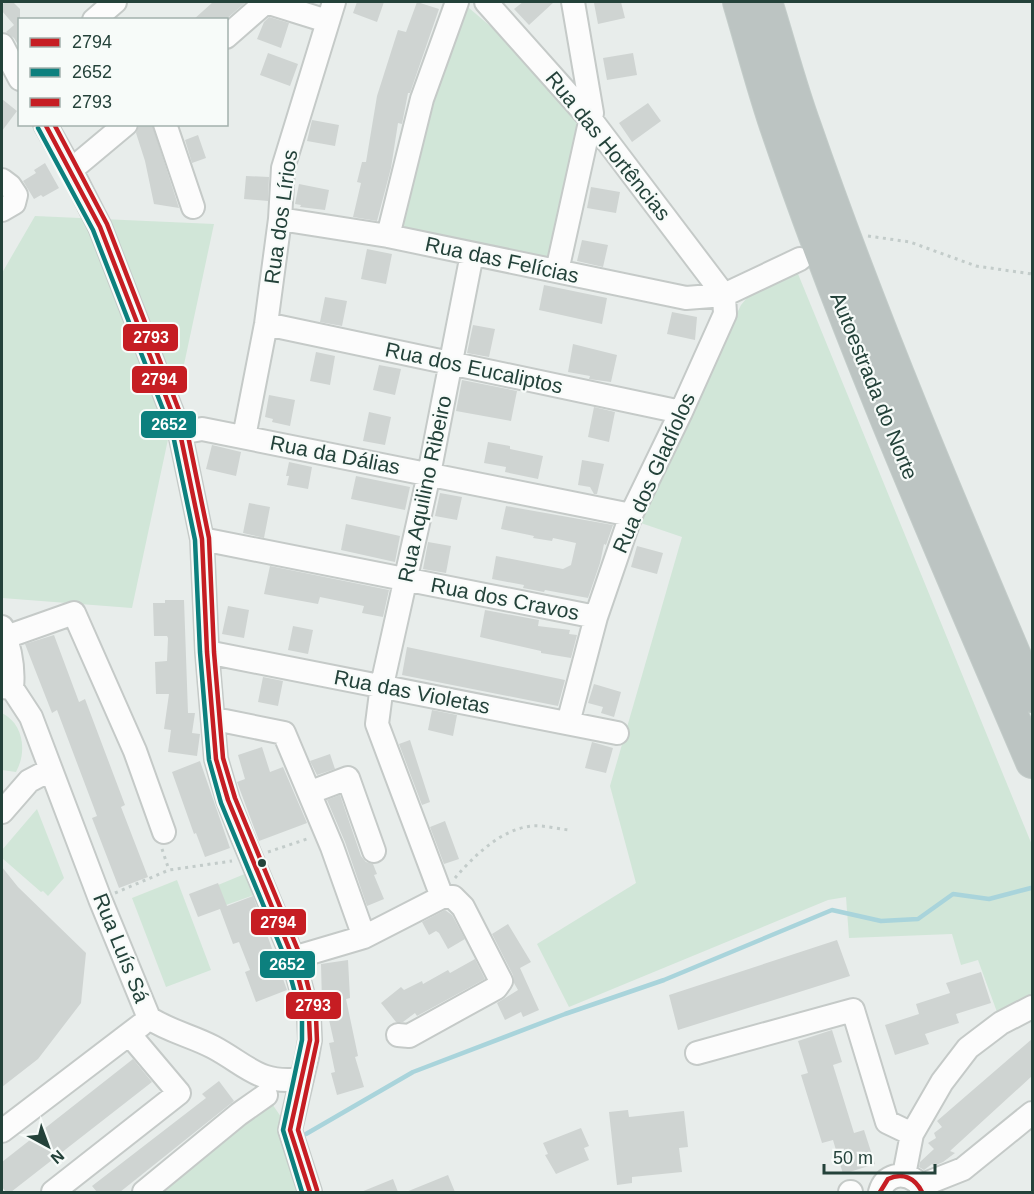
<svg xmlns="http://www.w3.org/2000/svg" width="1034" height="1194" viewBox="0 0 1034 1194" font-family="Helvetica,sans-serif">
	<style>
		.green { fill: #d1e6d8 }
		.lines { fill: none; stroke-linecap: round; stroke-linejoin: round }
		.stream { stroke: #a9d4db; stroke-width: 4.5 }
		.building { fill: #cfd4d2 }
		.minor-casing { stroke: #c5cac8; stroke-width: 26 }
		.highway-casing { stroke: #c3ccc9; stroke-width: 34 }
		.path { stroke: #c3ccca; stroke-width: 3; stroke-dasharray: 3 4.5; stroke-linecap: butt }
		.minor { stroke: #fcfcfc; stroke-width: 22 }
		.highway { stroke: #bcc4c2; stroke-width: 32 }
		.bus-1-casing { stroke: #f7fbf9; stroke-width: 9 }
		.bus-2-casing { stroke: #f7fbf9; stroke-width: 9 }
		.bus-3-casing { stroke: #f7fbf9; stroke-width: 9 }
		.bus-1 { stroke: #c61d23; stroke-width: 4.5 }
		.bus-2 { stroke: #0c807e; stroke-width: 4.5 }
		.bus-3 { stroke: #c61d23; stroke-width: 4.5 }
		.bus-dot { fill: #24423a; stroke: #f7fbf9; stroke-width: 2 }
		.labels { text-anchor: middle; stroke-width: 4.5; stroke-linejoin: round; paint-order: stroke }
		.street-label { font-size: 21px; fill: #24423a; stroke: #f7fbf9 }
		.line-badge { stroke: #f7fbf9; stroke-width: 2 }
		.badge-label { font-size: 16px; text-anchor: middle; font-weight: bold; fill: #fff }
	</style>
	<rect width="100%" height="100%" fill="#e8edeb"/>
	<path class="green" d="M462,2L592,113L549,267L388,236Z
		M35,216L214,224L132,608L2,598V273Z
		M796,269L1032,845V1007L1001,1023L978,960L961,965L952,934L849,938L846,897L828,900L569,1007L537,944L636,883L610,786L682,537L635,521L741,305L751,293Z
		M2,713C24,724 27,752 16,772L2,770Z
		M37,809L64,878L48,896L43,891L41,892L2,858V850Z
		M247,873L254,895L226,905L218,885Z
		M177,880L211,970L166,987L132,898Z
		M266,1095L290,1130L310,1192H159Z"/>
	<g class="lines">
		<path class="stream" d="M306,1134L413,1072L565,1014L664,980L832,910L881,921L918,919L953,894L989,899L1031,888"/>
	</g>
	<path class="building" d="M5,2H13L20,9V48L14,38L6,32L14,25L2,11V5Z
		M213,2H246L225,20H193Z
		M357,2H384L377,22L353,13Z
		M417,2L439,9L410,93H408L402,124L398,123L391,168L377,221L353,217L361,183L357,182L362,162H366L377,96L398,30L406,32Z
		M523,2H554L529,25L514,9Z
		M602,2H621L625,18L598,24L594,3Z
		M269,17L289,23L281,48L257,39L264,22Z
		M268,53L298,64L290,86L260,75Z
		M633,53L637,75L607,80L603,58Z
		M2,99L17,111L2,131Z
		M648,103L661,121L632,142L619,123Z
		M312,120L339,125L335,146L307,141Z
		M144,124H152L179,208L154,204L145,161L136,133L139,126Z
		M198,135L206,158L192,163L185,140Z
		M45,163L59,188L43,197L41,195L34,199L23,181L36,173L34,170Z
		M246,176L269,177L268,201L244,199Z
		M299,184L329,190L325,210L300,207L301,205L295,204Z
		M591,187L620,192L616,213L587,208Z
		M582,240L608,245L603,267L577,261Z
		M367,249L392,254L386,284L361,279Z
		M544,285L607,298L602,324L539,310Z
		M325,297L347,301L342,326L320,322Z
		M672,312L697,317L695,340L667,334Z
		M473,325L495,329L489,357L467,353Z
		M573,344L617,355L611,382L589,379L590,376L568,372Z
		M316,352L335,356L330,385L310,381Z
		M379,365L401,369L395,395L373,390Z
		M462,380L517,391L511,421L456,411Z
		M269,395L295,400L290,426L272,422L273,419L265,417Z
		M594,407L615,412L609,442L588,437Z
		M369,412L391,417L385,445L363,441Z
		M488,442L510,446V449L543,456L538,479L505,472L506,467L484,463Z
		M212,445L241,452L236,476L206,469Z
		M582,460L604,464L597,494H594L590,487L578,485Z
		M289,462L312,467L308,489L287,485L289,476H286Z
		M356,476L410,487L405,510L351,499Z
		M440,493L462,497L457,520L435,516Z
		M249,503L270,507L264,538L243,533Z
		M506,506L613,525L606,545L604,544L600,563L588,598L545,590L544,592L523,588L524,585L492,579L496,556L563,569L571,565L576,543L553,538L552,541L533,538L534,536L501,529Z
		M346,524L400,536L395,562L341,550Z
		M428,542L451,546L446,573L423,569Z
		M637,546L663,553L657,574L631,567Z
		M270,566L389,590L383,617L362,613L364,606L320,597L318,604L264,594Z
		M165,600H184L188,713H195L192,733L200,734L197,756L168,752L171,730L164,729L169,694H156L155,662L167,661L168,638L167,636H154L153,603H165Z
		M228,606L249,610L244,638L222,634Z
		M485,610L539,620L538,626L570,630L569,634L577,635L571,658L541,653V651L480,637Z
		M293,626L313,630L308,654L288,650Z
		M54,635L79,702L85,699L125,805L121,807L148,877L119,888L92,818L97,816L57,710L52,713L25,644Z
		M407,647L565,680L558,706L402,675Z
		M263,677L283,681L278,706L258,702Z
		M594,684L621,692L614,717L601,713L603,707L588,703Z
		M432,710L457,715L453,736L428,730Z
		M410,740L430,802L422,805L399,744Z
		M592,742L613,748L606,773L585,768Z
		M262,747L270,772L283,767L307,823L259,841L237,782L245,779L238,755Z
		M330,754L335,769L317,775L310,761Z
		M200,761L230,848L205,857L196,833L194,834L172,772Z
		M340,795L361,856L366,862L373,864L377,874L374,875L384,899L367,906L345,842L327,800Z
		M445,821L459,859L444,864L430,827Z
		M2,867L18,887L86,953L81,1003L38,1059L2,1087Z
		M218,883L227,906L253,896L287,990L256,1002L245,972L250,970L239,942L233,944L220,909L198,917L189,894Z
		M445,910L452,915L465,939L448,949L439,933L436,931L429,935L422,922Z
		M508,924L531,962L520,968L539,1010L523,1017L521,1012L505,1020L497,1003L518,990L514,983L513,975L492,934Z
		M837,940L850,976L678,1030L669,995Z
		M475,959L485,979L417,1016L415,1013L403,1022H396L381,1003L401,987L404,990L422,981L423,984L448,970L450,973Z
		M348,960L350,998L346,999L358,1056L355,1057L364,1087L337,1095L331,1073L335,1072L329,1043L334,1042L325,1002L322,1003L321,964Z
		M981,972L991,1003L956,1014L959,1023L925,1034L929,1044L895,1055L885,1025L919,1014L916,1004L950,993L946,983Z
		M832,1030L842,1062L833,1065L854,1133L864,1130L875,1164L843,1174L833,1140L822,1143L801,1075L808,1073L798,1041Z
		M1032,1039V1076L950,1151L955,1153L943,1162L934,1166L932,1164L924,1170L919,1167L920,1162L934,1149L928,1143L936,1138L934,1133L942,1127L937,1121Z
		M133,1059L152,1082L11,1192H6L2,1187V1162Z
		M219,1081L234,1101L120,1192H97L92,1186L206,1098L202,1094Z
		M628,1110L629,1117L684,1111L688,1147L679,1148L682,1172L632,1177V1183L617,1185L609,1112Z
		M581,1128L589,1146L584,1148L589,1160L556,1174L545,1155L548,1154L543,1143Z
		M448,1175L455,1192H406Z
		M393,1179L398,1192H361Z"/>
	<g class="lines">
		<g class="minor-casing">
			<path id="minor" d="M486,2L592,121L724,295
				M94,20L115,2
				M226,37L266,2L327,21
				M2,45L20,79
				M45,124L71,170L100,227L180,433L202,539L207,652L216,759L228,800L242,836L293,958L309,1018L310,1040L307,1057L290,1130L310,1192
				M165,124L193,207
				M71,170L126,124
				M2,180L10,186L16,195L14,203L2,210
				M280,219L388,236L686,298L724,295L800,259
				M388,236L422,99L457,2
				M557,271L592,113L573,2
				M266,324L681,412
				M180,433L202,429L631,515
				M244,437L266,324L280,219L283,168L334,2
				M202,539L596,617
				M2,627C10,647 14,668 12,688
				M6,637L74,613L135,751L164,832
				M207,652L617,733
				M2,687L12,688L31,717L100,899L149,1018C169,1031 192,1036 213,1047C247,1065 259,1085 302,1079
				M214,722L225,721L284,733L332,847L364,937
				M568,723L596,617L631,515L681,412L725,314L724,295
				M311,792L348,778L374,851
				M2,812L29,781L50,770
				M442,897L377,724L382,685L429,474L472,254
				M293,958L364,937L442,897H453L463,907L501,981L496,988L409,1036L398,1035
				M697,1053L853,1010L887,1122L912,1134
				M2,1131L141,1025
				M904,1175L912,1134L942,1082L968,1048L1001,1023L1032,1007
				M920,1186L963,1169L1032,1113
				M53,1192L179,1093L130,1035
				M144,1192L239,1114L266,1095
				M850,1192H851
				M880,1192C885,1175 902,1171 916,1181"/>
		</g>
		<g class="highway-casing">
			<path id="highway" d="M739,2C752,45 763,89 778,132C851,346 943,554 1032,762
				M766,2C779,43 790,86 805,127C872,320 952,508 1032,696"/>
		</g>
		<path class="path" d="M868,236L910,242L976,266L1032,274
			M162,849L169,870
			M268,852L310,838
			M455,878C474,856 501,829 532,826C544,825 558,829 570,830
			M115,893L169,870L232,861"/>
		<use href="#minor" class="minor"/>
		<use href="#highway" class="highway"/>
		<g class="bus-1-casing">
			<path id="bus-1" d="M45,124L100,227L180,433L202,539L207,652L216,759L228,800L293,958L309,1018L310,1040L290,1130L310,1192
				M880,1192L888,1179C903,1172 915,1178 922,1192"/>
		</g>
		<g class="bus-2-casing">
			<path id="bus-2" d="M38,128L93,230L173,435L195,540L200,652L209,760L221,803L286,960L302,1019V1040L283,1130L302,1192"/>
		</g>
		<g class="bus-3-casing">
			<path id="bus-3" d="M54,124L107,224L187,431L209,538L214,652L223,758L235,798L300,955L316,1017L317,1041L298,1130L317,1190"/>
		</g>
		<use href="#bus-1" class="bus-1"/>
		<use href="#bus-2" class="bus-2"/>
		<use href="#bus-3" class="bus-3"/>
	</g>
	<circle class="bus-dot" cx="262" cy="863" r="5"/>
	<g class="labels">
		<g class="street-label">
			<text transform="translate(608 146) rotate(51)" y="7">Rua das Hortências</text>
			<text transform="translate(281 217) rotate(-82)" y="7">Rua dos Lírios</text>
			<text transform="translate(502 260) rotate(12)" y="7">Rua das Felícias</text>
			<text transform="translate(474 368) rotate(12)" y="7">Rua dos Eucaliptos</text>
			<text transform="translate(874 386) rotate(68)" y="7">Autoestrada do Norte</text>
			<text transform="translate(335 455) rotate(11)" y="7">Rua da Dálias</text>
			<text transform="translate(654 473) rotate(-66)" y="7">Rua dos Gladíolos</text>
			<text transform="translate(425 489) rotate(-78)" y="7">Rua Aquilino Ribeiro</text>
			<text transform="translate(505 599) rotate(11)" y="7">Rua dos Cravos</text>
			<text transform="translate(412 692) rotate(11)" y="7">Rua das Violetas</text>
			<text transform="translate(121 948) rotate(68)" y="7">Rua Luís Sá</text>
		</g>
	</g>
	<g class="line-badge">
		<rect x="122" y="323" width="57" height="29" rx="6" fill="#c61d23"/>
		<rect x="131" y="365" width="57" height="29" rx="6" fill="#c61d23"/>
		<rect x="140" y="410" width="57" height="29" rx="6" fill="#0c807e"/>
		<rect x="250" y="908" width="57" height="28" rx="6" fill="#c61d23"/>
		<rect x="259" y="950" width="57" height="29" rx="6" fill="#0c807e"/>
		<rect x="285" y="991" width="57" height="29" rx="6" fill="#c61d23"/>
	</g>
	<g class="badge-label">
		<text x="151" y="343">2793</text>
		<text x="159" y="385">2794</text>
		<text x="169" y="430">2652</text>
		<text x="278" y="928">2794</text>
		<text x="287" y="970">2652</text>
		<text x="313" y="1011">2793</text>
	</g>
	<rect width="1034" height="1194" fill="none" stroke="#24423a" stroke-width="6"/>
	<rect x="18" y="18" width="210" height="108" fill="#f7fbf9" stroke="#a3b1ad" stroke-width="1.5"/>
	<rect x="30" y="38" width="30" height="9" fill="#c61d23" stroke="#a3b1ad" stroke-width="1.5"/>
	<text x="72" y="48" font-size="18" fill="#24423a">2794</text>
	<rect x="30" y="68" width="30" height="9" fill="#0c807e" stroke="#a3b1ad" stroke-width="1.5"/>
	<text x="72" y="78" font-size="18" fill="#24423a">2652</text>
	<rect x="30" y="98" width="30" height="9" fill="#c61d23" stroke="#a3b1ad" stroke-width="1.5"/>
	<text x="72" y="108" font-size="18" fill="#24423a">2793</text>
	<g transform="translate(48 1146) rotate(139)" stroke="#f7fbf9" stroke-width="4.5" paint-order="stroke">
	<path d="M0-4.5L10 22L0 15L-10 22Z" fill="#24423a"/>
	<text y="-9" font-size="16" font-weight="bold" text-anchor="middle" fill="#24423a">N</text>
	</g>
	<path d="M824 1164v9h111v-9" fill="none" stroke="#24423a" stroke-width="3"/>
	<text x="833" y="1164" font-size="18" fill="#24423a" stroke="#f7fbf9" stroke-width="4.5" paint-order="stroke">50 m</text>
</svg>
